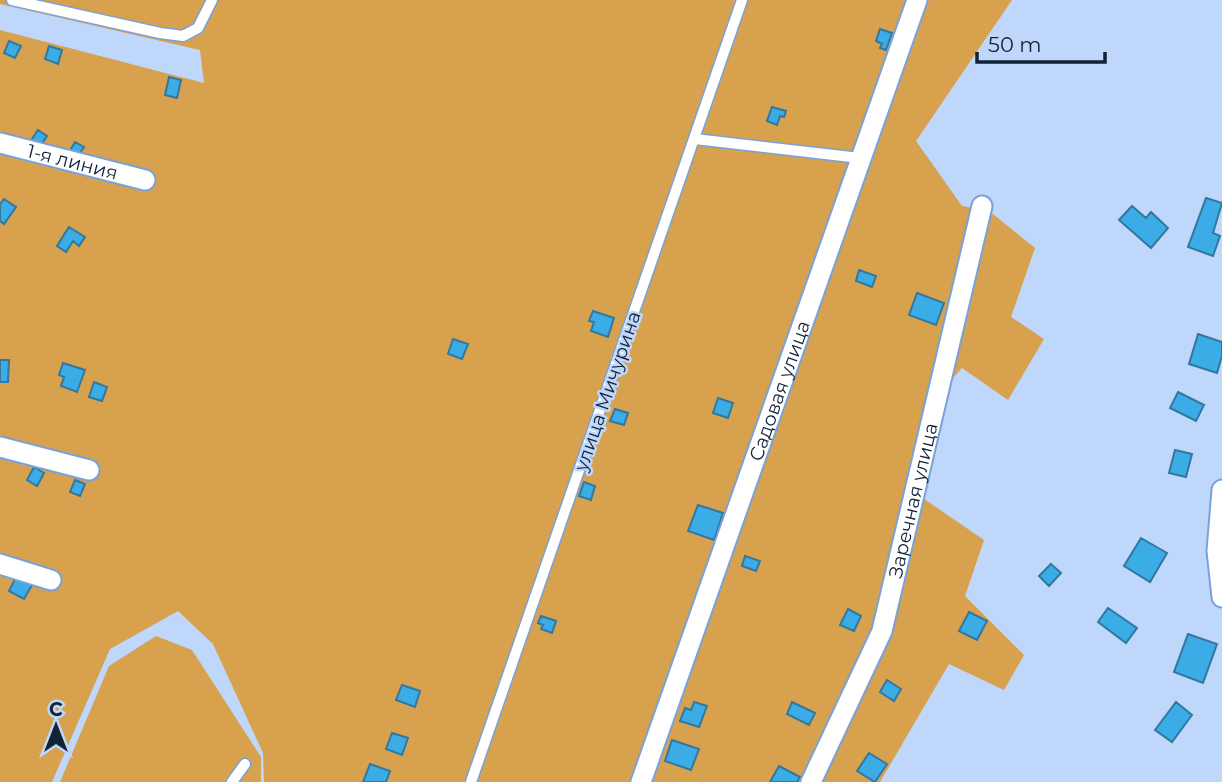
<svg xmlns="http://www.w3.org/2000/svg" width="1222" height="782" viewBox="0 0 1222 782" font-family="Montserrat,sans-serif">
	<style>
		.green { fill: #d7a14e }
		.building { fill: #3bace6; stroke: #32789e; stroke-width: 2 }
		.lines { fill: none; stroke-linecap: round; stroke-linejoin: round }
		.lane-casing { stroke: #79a2d8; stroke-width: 13 }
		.street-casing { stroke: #79a2d8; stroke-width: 23 }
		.lane { stroke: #fff; stroke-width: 10 }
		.street { stroke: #fff; stroke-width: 19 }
		.labels { text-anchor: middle; stroke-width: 5; stroke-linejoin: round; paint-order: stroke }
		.street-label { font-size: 19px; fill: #122237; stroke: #bed7fa }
	</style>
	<rect width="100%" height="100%" fill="#bed7fa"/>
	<path class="green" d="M0,0H1012L916,141L962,206L989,211L1035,248L1011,317L1044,339L1008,400L962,368L926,408L908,488L984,540L965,596L1024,655L1004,690L949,664L880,782H264L263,753L213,644L178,611L110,649L52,782H0V30L204,83L200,50L0,4Z
		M156,636L192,650L261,757V782H60L109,666Z"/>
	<path class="building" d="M880,29L892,33L886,50L880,48L882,44L876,41Z
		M9,41L21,46L15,58L4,53Z
		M49,46L62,50L58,64L45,59Z
		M169,77L181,80L177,98L165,95Z
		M772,107L786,111L784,117L780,116L777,125L767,121Z
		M38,130L47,136L39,148L30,142Z
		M75,142L84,147L77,157L69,152Z
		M1206,198L1222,203L1213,233L1220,236L1213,256L1188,247Z
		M4,199L16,207L4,224L0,221V204Z
		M1132,206L1146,218L1151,212L1168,228L1151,248L1119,220Z
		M69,227L85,237L79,246L73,241L66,252L57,246Z
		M859,270L876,276L872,287L856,281Z
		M917,293L944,303L936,325L909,315Z
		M593,311L614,318L608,337L591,331L594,322L589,321Z
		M1198,334L1222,342V356L1217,373L1189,364Z
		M453,339L468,344L462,359L448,354Z
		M0,360H9L8,382H0Z
		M63,363L85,370L77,392L61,386L64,377L59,375Z
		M94,382L107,387L102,401L89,397Z
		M1178,392L1204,405L1196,421L1170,408Z
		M718,398L733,403L728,418L713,413Z
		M615,409L628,413L624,425L610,421Z
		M1175,450L1192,454L1186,477L1169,473Z
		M34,467L44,473L37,486L27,480Z
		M75,480L85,484L80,496L70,492Z
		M584,482L595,486L591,500L579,496Z
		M698,505L723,513L714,540L688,531Z
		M1141,538L1167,553L1150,582L1124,566Z
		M745,556L760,561L756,571L742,566Z
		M1051,564L1061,573L1049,586L1039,576Z
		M16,577L32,585L24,599L9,591Z
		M1108,608L1137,628L1126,643L1098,622Z
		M848,609L861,616L854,631L840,625Z
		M969,612L987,621L977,640L959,631Z
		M541,616L556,621L552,633L541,629L543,625L538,623Z
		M1188,634L1217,644L1203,683L1174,672Z
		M887,680L901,689L894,701L880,692Z
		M402,685L420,691L415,707L396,700Z
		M694,702L707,706L699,727L680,721L685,708L691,710Z
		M792,702L815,713L809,725L787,714Z
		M1176,702L1192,715L1172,742L1155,730Z
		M392,733L408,738L402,755L386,749Z
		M672,740L699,749L691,770L665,761Z
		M869,753L887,764L875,782L857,771Z
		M370,764L390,771L386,782H363Z
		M779,766L800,777L797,782H770Z"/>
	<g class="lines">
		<g class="lane-casing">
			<path id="lane" d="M12,0L160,33L183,36L198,28L212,0
				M695,139L860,158
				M232,782L245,764
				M471,782L742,0"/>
		</g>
		<g class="street-casing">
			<g id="street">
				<path id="s1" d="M0,143L145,180"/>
				<path d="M0,447L89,470"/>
				<path d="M1222,490L1217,551L1222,597"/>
				<path d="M0,564L51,580"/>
				<path id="s2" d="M641,782L917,0"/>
				<path id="s3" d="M811,782L882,631L982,206"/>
			</g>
		</g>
		<use href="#lane" class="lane"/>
		<use href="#street" class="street"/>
	</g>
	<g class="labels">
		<g class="street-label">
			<text dy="7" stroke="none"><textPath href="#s1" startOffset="75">1-я линия</textPath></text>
			<text transform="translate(607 391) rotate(-71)" y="7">улица Мичурина</text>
			<text dy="7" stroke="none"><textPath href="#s2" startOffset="415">Садовая улица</textPath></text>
			<text dy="7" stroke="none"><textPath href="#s3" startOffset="301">Заречная улица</textPath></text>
		</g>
	</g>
	<g transform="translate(56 726)" stroke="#bed7fa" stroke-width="5" paint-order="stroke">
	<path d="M0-5L12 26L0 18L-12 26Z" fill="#122237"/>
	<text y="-10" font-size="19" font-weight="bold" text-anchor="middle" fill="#122237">С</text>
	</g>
	<path d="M977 52v10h128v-10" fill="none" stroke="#122237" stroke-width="3.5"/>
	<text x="988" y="52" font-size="21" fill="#122237" stroke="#bed7fa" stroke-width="5" paint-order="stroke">50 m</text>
</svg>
